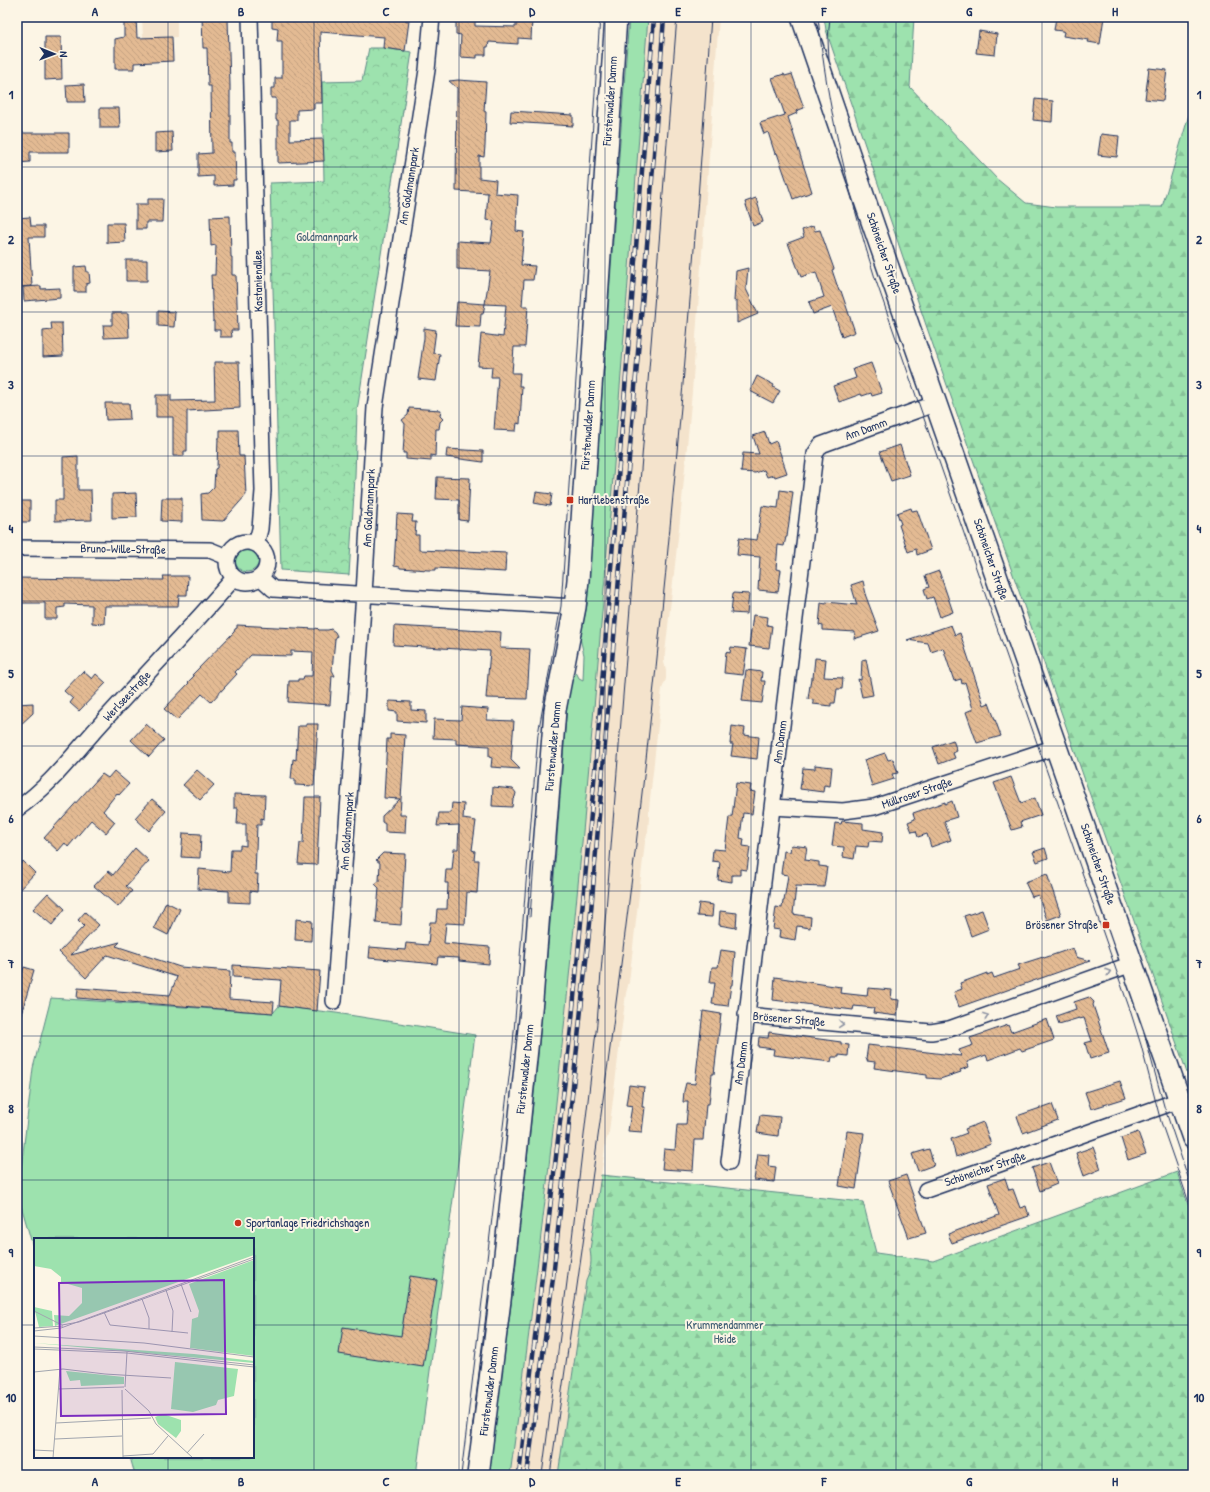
<svg xmlns="http://www.w3.org/2000/svg" width="1210" height="1492" viewBox="0 0 1210 1492" font-family="'Patrick Hand',sans-serif">
	<style>
		.built { fill: #f4e3cc }
		.grass { fill: #9de2ae; stroke: #5c8886 }
		.forest { fill: url(#forest-firs); stroke: #5c8886 }
		.park { fill: url(#park-crowns); stroke: #5c8886 }
		.building { fill: url(#building-back-hatch); stroke: #1b2f5e }
		.lines { fill: none; stroke-linecap: round; stroke-linejoin: round }
		.street-casing { stroke: #1b2f5e; stroke-width: 18 }
		.secondary-casing { stroke: #1b2f5e; stroke-width: 24 }
		.street { stroke: #fcf5e5; stroke-width: 15 }
		.secondary { stroke: #fcf5e5; stroke-width: 21 }
		.tram { stroke: #1b2f5e; stroke-width: 1 }
		.rail-casing { stroke: #1b2f5e; stroke-width: 4.5 }
		.rail { stroke: #fcf5e5; stroke-width: 3; stroke-dasharray: 9; stroke-linecap: butt }
		.oneway { stroke: #8c92a2 }
		.grid { fill: none; stroke: #1b2f5e; stroke-width: 1; stroke-opacity: 0.55 }
		.poi-dot { fill: #c8321e; stroke: #fcf5e5; stroke-width: 1.5 }
		.labels { text-anchor: middle; stroke-width: 4; stroke-linejoin: round; paint-order: stroke }
		.street-label { font-size: 12px; fill: #1b2f5e; stroke: #fcf5e5 }
		.park-label { font-size: 12px; fill: #3c5c72; stroke: #fcf5e5 }
		.poi-label { font-size: 12px; fill: #1b2f5e; stroke: #fcf5e5; text-anchor: start }
		.inset-road { fill: none; stroke: #a2a6af; stroke-width: 1 }
		.view { fill: #7b2cbf; fill-opacity: 0.15; stroke: #7b2cbf; stroke-width: 2 }
		.inset-edge { fill: none; stroke: #1b2f5e; stroke-width: 2 }
		.neatline { fill: none; stroke: #1b2f5e; stroke-width: 1.5 }
		.grid-label { font-size: 13px; text-anchor: middle; font-weight: bold; fill: #1b2f5e }
	</style>
	<defs>
		<pattern id="forest-firs" width="22" height="20" patternUnits="userSpaceOnUse"><rect width="22" height="20" fill="#9de2ae"/><path d="M5 1l3.5 6h-7zM16 11l3.5 6h-7z" fill="#87c298"/></pattern>
		<pattern id="park-crowns" width="20" height="18" patternUnits="userSpaceOnUse"><rect width="20" height="18" fill="#9de2ae"/><path d="M2 6a3 3 0 1 1 6 0M12 15a3 3 0 1 1 6 0" fill="none" stroke="#87c298"/></pattern>
		<pattern id="building-back-hatch" width="6" height="6" patternUnits="userSpaceOnUse"><rect width="6" height="6" fill="#e3ba93"/><path d="M-1 5l2 2M0 0l6 6M5-1l2 2" fill="none" stroke="#c2a081"/></pattern>
	</defs>
	<rect width="100%" height="100%" fill="#fcf5e5"/>
	<filter id="ink" filterUnits="userSpaceOnUse"><feTurbulence type="fractalNoise" baseFrequency=".025" numOctaves="2"/><feDisplacementMap in="SourceGraphic" scale="8" xChannelSelector="R" yChannelSelector="G"/><feConvolveMatrix kernelMatrix="1 2 1 2 8 2 1 2 1" color-interpolation-filters="sRGB"/></filter>
	<g filter="url(#ink)">
		<path class="built" d="M142,17H177V37L143,38Z
			M648,17H719L692,392L681,511L664,662L666,671V679L662,689L649,808V818L648,831L645,842L629,982L626,993L609,1132L606,1141L590,1250L592,1259L590,1272L586,1281L558,1475H510L528,1342L545,1209L576,909L628,281Z"/>
		<path class="grass" d="M629,17H648C611,503 578,992 510,1475H488L514,1282L537,1066L553,891L567,704L571,682L576,672L579,678L583,680L584,655L580,638L587,605L590,561Z
			M235 560a12 12 0 1 1 24 0a12 12 0 1 1-24 0Z
			M51,998L273,1013L279,1006L336,1013L475,1035L416,1475H135L130,1457H253V1239H35V1254L18,1195L33,1068Z"/>
		<path class="forest" d="M824,17H914L910,87L997,179L1026,203L1056,207H1162L1193,101V1090L926,325L826,30Z
			M1177,1172L1193,1219V1475H558L586,1281C591,1270 592,1261 590,1250L601,1175L863,1202L876,1253L933,1261Z"/>
		<path class="park" d="M369,48H383L412,52L357,411L355,477L349,575L281,570L270,183L324,181L322,82L362,81Z"/>
		<path class="building" d="M124,17H136L137,38L172,37L173,61L134,63V69H115V39L124,37Z
			M202,17H226V19H228L230,85V143H232V152H235L236,180H233V185L214,186V176L198,177V154L212,153L211,86H208L207,48H203Z
			M272,17H388L409,21L405,51L383,48L384,37L320,32L322,103H314V109L297,110V120H290V140L323,139L324,161L278,163V120H276V98H271V88H275V78H282V41H277L278,28L272,27Z
			M456,17H475V26L516,27V18L532,19L531,39L518,38V44L489,42L488,47H486V55H477V58L460,57L461,35L456,34Z
			M1056,17H1104L1100,44L1088,42L1089,40L1063,36L1064,32L1062,31L1054,30Z
			M979,31L997,34L995,55L976,53Z
			M45,37H61L62,79L45,80Z
			M1149,68L1167,70L1163,101L1145,99Z
			M784,74L785,76L792,74L804,108L796,111L797,113L788,117L812,192L793,199L777,153L775,154L768,132L764,134L760,123L785,115L772,78Z
			M458,80L486,82L484,111L486,112L485,146L484,157L479,156V178L496,180L495,193L518,195L516,231L524,232L521,265L535,266L533,280H524L522,306H528L525,347H514L512,373H520L519,386H522L520,424L517,423L516,431L494,430L498,377H491L492,367L478,366L481,334L503,337L506,305L485,304L490,271L457,269V241L491,243L494,221L486,220L488,193L456,191L457,88L449,81Z
			M84,84L85,102H67L66,85Z
			M1035,99L1053,101L1052,122L1033,120Z
			M100,108H119L120,128H100Z
			M511,111L573,115V126L510,122Z
			M172,132L173,151L155,152V133Z
			M17,133H69V152H30V162L17,163Z
			M1101,134L1119,136L1117,157L1098,155Z
			M756,198L763,222L753,226L745,202Z
			M148,199H163L162,222H146V229H136V204H148Z
			M230,216L231,257H232V275H236L238,330H231L232,337H220V330H214V321H213L211,275H215L216,245L211,246L210,217Z
			M30,217L31,226H44V237H29L32,286L19,287L17,261V218Z
			M107,223H124L125,242L107,243Z
			M813,226L815,231L820,230L834,269L832,270L839,291H841L855,332L842,337L832,307L813,314L809,302L824,297L816,272L801,277L788,243L804,237L802,230Z
			M126,260H147V281H126Z
			M86,266L87,272H89L90,283L86,284V292H74V267Z
			M748,268L746,289L758,314L737,323V300L734,301L736,271Z
			M41,286V289L60,288V298L24,301L23,287Z
			M457,302L485,304L483,314H481L480,327L455,326Z
			M158,311L175,312L174,327L158,326Z
			M112,313H128L129,337L104,338L103,325H112Z
			M51,323H62L63,356L43,357V331L52,330Z
			M424,328L436,330L433,353L440,354L436,381L418,379L424,338Z
			M214,362H239L240,408L187,411V451H184V456H173V417H156V395H171V401L215,400Z
			M871,363L882,393L872,396L871,393L862,396L861,394L839,402L833,386L856,378L853,369Z
			M757,376L774,385L773,387L780,391L773,403L750,391Z
			M105,403H129L130,419L106,420Z
			M409,408L441,410L440,416L443,419L440,422L439,429H436L435,456L431,455V461L406,459V453H403L405,424L402,420L408,415Z
			M220,430H238L239,456H244L246,495L223,521L202,520L201,494L208,493L214,487L215,469L217,468L218,438H220Z
			M765,432L769,444L776,441L787,473L775,477L774,475L767,477L764,470L755,473L741,472L743,453L759,454L753,436Z
			M900,445L910,475L891,481L880,452Z
			M447,449L483,451V462L446,457Z
			M78,456V490H91L92,520L55,521V500H63V457Z
			M437,477L470,478L468,521L459,520V500L436,499Z
			M780,490L793,492L787,537H786L784,546L778,545L776,569L781,570L778,592L758,590L760,557L737,555L739,538L757,540L762,506L778,508Z
			M536,492L552,494L550,506L534,503Z
			M136,493L137,517L112,518V494Z
			M162,498H182V522L161,521Z
			M17,501H30V522H17Z
			M911,508L912,511L917,510L931,550L917,555L916,549L908,552L899,525L901,524L897,513Z
			M397,514L413,515L412,522H416L415,535H419V550L444,551V550L506,553L505,572L436,568V570H428L400,568V567L394,566Z
			M939,571L953,612L940,617L933,597L927,599L924,589L929,587L925,576Z
			M163,576H188L187,595H179L178,606H105L104,624L92,623V605L65,604V607L57,608V619H45V603H17V578L164,580Z
			M863,581L866,594H865L879,631L854,639L855,632L823,630V626L819,625L821,603L826,604V602L857,605L851,585Z
			M733,593L749,594L747,614L731,613Z
			M753,615L768,617L767,625L772,626L769,648L749,646Z
			M237,625L315,629L317,628L319,630H328L331,629L335,632L337,636L335,639L332,670L335,676H332L330,705L288,702L289,681H298V679H303L304,676H312L313,652L291,651V656L251,655L235,672L237,674L211,702L202,694L177,720L164,709L189,683L188,682L194,676L192,675L197,670L234,632L235,629L237,628Z
			M951,625L955,635L960,633L984,705L989,703L1001,736L977,743L966,712L973,709L965,682L962,684L961,679L954,681L943,648L931,652L928,643L907,640Z
			M394,626L501,632L500,648L530,649L527,699L486,698L490,651L393,645Z
			M731,647L747,649L743,675L724,673L726,652L730,653Z
			M815,658L826,659L824,677L843,678L842,689H837L835,703H831V706L813,704V700L808,699L811,678H813Z
			M866,659L873,695L862,697L858,679L861,680L862,660Z
			M746,670L762,672L761,681H765L762,703L742,701Z
			M83,671L92,679L96,674L106,683L79,711L70,703L73,699L64,691Z
			M389,701L411,702V710L426,711V723L397,721V712L389,711Z
			M33,703V713L17,728V704Z
			M462,707L488,709L487,720L514,721L511,760L520,769L491,767L492,758L489,757V746L456,744V739L433,738L434,719L461,720Z
			M146,724L164,740L149,757L131,740Z
			M306,724H318L314,786L295,785V779H291L293,759L296,760L298,726H306Z
			M732,726L745,728L744,735L759,737L757,759L731,756L733,744H730Z
			M390,734L405,735L400,815H406L405,833L385,832V824L382,822V816L400,799L384,798L387,739H390Z
			M953,740L957,751L953,753L955,758L939,764L933,747Z
			M885,753L888,760L893,759L898,773L892,774L894,779L872,786L864,760Z
			M815,765L832,767L830,786L824,785L823,792L800,789L803,768L815,769Z
			M197,770L214,785L200,800L183,785Z
			M114,771L129,784L119,795L117,793L103,811L115,822L106,833L91,820L68,847L65,843L58,851L44,838L102,774L108,778Z
			M1011,777L1021,803L1035,798L1041,815L1020,822L1022,827L1012,830L994,783Z
			M736,783L751,785L750,791L755,792L752,814L743,813L740,838L744,839L743,846L750,847L747,870L740,869V875H732V882L718,880L720,862L712,861L713,849L725,850L729,817H732Z
			M493,787L513,789L516,793L515,797L513,799L512,807L492,806Z
			M234,794L265,795L264,819L261,818V825H257L255,874H258L257,892L250,891V903L229,902V891L198,889L199,869L230,872L231,849H240V845L246,846V824H237L238,808H234Z
			M305,797H320L317,865L298,864L300,843H303Z
			M152,799L166,811L149,831L135,818Z
			M952,801L957,817L944,821L951,840L931,847L927,834L918,837L916,831L912,832L908,822L915,819L913,813L945,802V804Z
			M452,803L464,804L463,819L476,821L472,850L475,851L474,860H479L477,893L467,892L465,924L446,923L444,943L490,947L489,964L459,961V958L438,957L437,964L369,958L370,947L405,950L406,943L428,945L430,922H436L437,909H447L448,883H445L446,870H452L454,849H458L459,825L437,826L439,813H451Z
			M842,821L863,823V829L883,832L882,842L869,841L868,847L856,846L854,859L843,857L844,847L832,846L835,823L841,824Z
			M183,833L201,834L200,858L181,857Z
			M791,845L807,847L805,860L819,862V866L827,867L824,887L796,886L793,914L811,917L810,928L797,926L795,940L779,937L780,930L773,929L776,907L782,908L783,901H784L788,875L781,874L784,851L790,852Z
			M135,848L149,861L126,886L132,891L118,907L94,886L108,871L113,875Z
			M1045,848L1048,858L1037,862L1033,852Z
			M383,853L405,854L401,925L376,923L379,888L375,884L379,881L380,863L376,860Z
			M23,861L35,873L17,892V868Z
			M1047,874L1061,915L1047,920L1038,895L1032,897L1025,882Z
			M48,893L65,909L52,925L33,909Z
			M166,902L180,909L168,935L154,928Z
			M699,903L713,905L712,917L697,916Z
			M982,910L989,929L971,936L964,916Z
			M720,911L737,913L736,928L719,925Z
			M85,912L99,925L71,955L120,942L116,946L180,967L230,971L229,999L274,1002L273,1013L77,998L78,988L170,995L177,977L107,955L86,978L59,952L84,926L78,920Z
			M296,919L312,921L311,941L295,940Z
			M1073,948L1076,957L1090,961L959,1007L954,992L962,989L960,983L987,973V975L992,973L994,978L1020,969L1018,965L1043,957L1044,958Z
			M721,950L735,952L732,985H731L728,1006L712,1004L715,983H710L712,967H718Z
			M233,965L320,971L317,1011L279,1006L281,980L233,977Z
			M24,967L34,970L20,1018L17,1017V989Z
			M775,977L841,987L840,993L867,996L868,988L892,990L891,999L899,1000L897,1016L873,1013L874,1008L854,1006L853,1010L773,1000Z
			M1089,997L1094,1002L1093,1005L1109,1053L1090,1059L1085,1043L1092,1041L1084,1018L1079,1019V1018L1059,1024L1056,1016L1076,1009L1074,1002Z
			M703,1011L721,1014L714,1074H712L709,1104H706L703,1140H695L693,1171L662,1169L664,1149L675,1150L677,1125H686L688,1102H683L684,1091L686,1083L695,1084Z
			M1047,1019L1054,1040L1022,1051L1020,1048L988,1060L986,1055L967,1062L969,1067L960,1070L961,1072L940,1079L927,1078V1075L874,1068L875,1062L867,1061L868,1059H866L868,1045L961,1056L959,1050L973,1045L970,1038L1008,1025L1011,1032Z
			M769,1032L841,1042V1044L849,1045L848,1056L839,1055V1057H832L831,1062L773,1055L774,1049L758,1047L759,1037L768,1038Z
			M1120,1081L1126,1098L1091,1109L1085,1092Z
			M629,1085L644,1087L642,1107H645L642,1132L628,1131L632,1106H633L626,1105Z
			M1052,1104L1058,1120L1023,1133L1017,1116Z
			M760,1115L780,1117L778,1136L757,1133Z
			M983,1122L991,1144L956,1157L951,1139L967,1133L965,1129Z
			M847,1131L864,1133L856,1189L839,1186Z
			M1138,1132L1146,1154L1128,1160L1121,1138Z
			M1093,1147L1101,1169L1084,1176L1076,1153Z
			M929,1149L934,1165L918,1171L912,1154Z
			M758,1154L769,1155L768,1166L776,1167L774,1182L754,1180Z
			M1049,1162L1057,1184L1040,1191L1032,1168Z
			M906,1175L926,1233L909,1238L888,1181Z
			M1005,1178L1009,1190L1013,1189L1020,1208L1026,1206L1029,1216L952,1243L948,1234L999,1215L988,1184Z
			M410,1276L437,1280L423,1367L339,1354L343,1327L401,1336Z"/>
		<g class="lines">
			<g class="street-casing">
				<path id="street" d="M250,17L263,491L260,529L256,544
					M227 562a20 20 0 1 1 40 0a20 20 0 1 1-40 0Z
					M17,548L210,550L227,557
					M260,577L273,589L575,607
					M772,807L843,811L874,807L1056,747
					M17,809C51,785 71,757 98,727C143,677 190,629 234,578
					M334,1001L364,594L375,407L427,70L432,17
					M746,1015L931,1032L949,1029L1132,964
					M729,1162L815,454L821,445L937,403
					M926,1190L1180,1100"/>
			</g>
			<g class="secondary-casing">
				<path id="secondary" d="M802,17L874,227L1193,1138
					M478,1475L500,1300L514,1174L532,1000L555,710L575,607L578,580L616,17"/>
			</g>
			<use href="#street" class="street"/>
			<use href="#secondary" class="secondary"/>
			<path class="tram" d="M818,17C827,108 848,191 875,278L1130,1010L1141,1045L1161,1122L1193,1214
				M829,60L828,39L830,17
				M530,917L534,863
				M1144,1033L1164,1106L1193,1192
				M471,1439L489,1290
				M461,1475L513,1044L538,734L561,606L600,17
				M542,1475L567,1282L597,1023L677,17
				M550,1475C584,1237 619,998 646,759C674,512 694,265 711,17"/>
			<g class="rail-casing">
				<path id="rail" d="M519,1475L572,1019L596,760L654,17
					M527,1475L553,1278L590,923L649,221L664,17"/>
			</g>
			<use href="#rail" class="rail"/>
		</g>
		<defs><path id="oneway-chevron" d="M-2-3.5L2.5 0L-2 3.5" fill="none" stroke-width="1.6" stroke-linecap="round" stroke-linejoin="round"/></defs>
		<g class="oneway">
			<use href="#oneway-chevron" transform="translate(1108 972) rotate(-18)"/>
			<use href="#oneway-chevron" transform="translate(986 1016) rotate(-20)"/>
			<use href="#oneway-chevron" transform="translate(841 1024) rotate(5)"/>
		</g>
	</g>
	<path class="grid" d="M168,17V1239M314,17V1475M459,17V1475M605,17V1475M751,17V1475M896,17V1475M1042,17V1475M17,167H1193M17,312H1193M17,456H1193M17,601H1193M17,746H1193M17,891H1193M17,1036H1193M17,1180H1193M17,1325H35M253,1325H1193M168,1457V1475"/>
	<g class="poi-dot">
		<rect x="566" y="496" width="8" height="8" rx="2"/>
		<rect x="1102" y="921" width="8" height="8" rx="2"/>
		<circle cx="238" cy="1223" r="4"/>
	</g>
	<g class="labels">
		<g class="street-label">
			<text transform="translate(610 101) rotate(-86)" y="4">Fürstenwalder Damm</text>
			<text transform="translate(409 186) rotate(-81)" y="4">Am Goldmannpark</text>
			<text transform="translate(884 253) rotate(71)" y="4">Schöneicher Straße</text>
			<text transform="translate(258 281) rotate(-91)" y="4">Kastanienallee</text>
			<text transform="translate(588 425) rotate(-86)" y="4">Fürstenwalder Damm</text>
			<text transform="translate(866 429) rotate(-20)" y="4">Am Damm</text>
			<text transform="translate(369 508) rotate(-87)" y="4">Am Goldmannpark</text>
			<text transform="translate(123 549) rotate(1)" y="4">Bruno-Wille-Straße</text>
			<text transform="translate(991 559) rotate(71)" y="4">Schöneicher Straße</text>
			<text transform="translate(127 696) rotate(-47)" y="4">Werlseestraße</text>
			<text transform="translate(780 742) rotate(-83)" y="4">Am Damm</text>
			<text transform="translate(553 746) rotate(-85)" y="4">Fürstenwalder Damm</text>
			<text transform="translate(917 793) rotate(-19)" y="4">Müllroser Straße</text>
			<text transform="translate(347 831) rotate(-86)" y="4">Am Goldmannpark</text>
			<text transform="translate(1098 864) rotate(71)" y="4">Schöneicher Straße</text>
			<text transform="translate(789 1019) rotate(5)" y="4">Brösener Straße</text>
			<text transform="translate(741 1063) rotate(-83)" y="4">Am Damm</text>
			<text transform="translate(525 1069) rotate(-84)" y="4">Fürstenwalder Damm</text>
			<text transform="translate(985 1169) rotate(-19)" y="4">Schöneicher Straße</text>
			<text transform="translate(489 1391) rotate(-83)" y="4">Fürstenwalder Damm</text>
		</g>
		<g class="park-label">
			<text x="327" y="241">Goldmannpark</text>
			<text x="725" y="1329">Krummendammer<tspan x="725" dy="14">Heide</tspan></text>
		</g>
		<g class="poi-label">
			<text x="578" y="504">Hartlebenstraße</text>
			<text x="1098" y="929" text-anchor="end">Brösener Straße</text>
			<text x="246" y="1227">Sportanlage Friedrichshagen</text>
		</g>
	</g>
	<g transform="translate(34 1238)">
		<rect width="220" height="220" fill="#fcf5e5"/>
		<path d="M0,105L160,116L220,123V125ZM141,124L204,131L200,158L184,162L182,167L159,174L137,171Z" fill="#9de2ae"/>
		<path d="M1,0H220V17L21,88L20,77L35,78L48,65V50L27,44V39L17,31L0,28ZM220,22V118L156,110L158,81L164,79L165,73L155,46ZM0,69L18,73L19,88L5,89Z" fill="#9de2ae"/>
		<path d="M32,133L90,139V146L47,148L46,142L36,143ZM129,176L147,182V193L142,200L124,186L121,179Z" fill="#9de2ae"/>
		<path class="inset-road" d="M147,46L157,74M132,52L139,73L138,94M108,61L115,80V91M0,73L28,87L45,84L220,21M70,74L76,87L154,95M0,90L29,88M0,93L27,90L220,19M0,98L110,105L220,119M0,109L90,113L220,127M0,111L93,115L220,129M0,134L29,131L71,136L137,140M91,149L93,114M24,151L90,149M91,151L115,173L122,186L159,220M88,152L89,220M22,185L117,180M21,201L88,198M0,212L20,213M153,215L170,196M89,218L119,216L134,198M19,220L26,131"/>
		<path class="view" d="M190,42L192,176L27,178L25,45Z"/>
		<rect width="220" height="220" class="inset-edge"/>
	</g>
	<rect width="1210" height="1492" fill="none" stroke="#fcf5e5" stroke-width="44"/>
	<g transform="translate(54 54) rotate(91)" stroke="#fcf5e5" stroke-width="3" paint-order="stroke">
	<path d="M0-3L7 15L0 10L-7 15Z" fill="#1b2f5e"/>
	<text y="-6" font-size="11" font-weight="bold" text-anchor="middle" fill="#1b2f5e">N</text>
	</g>
	<rect x="22" y="22" width="1166" height="1448" class="neatline"/>
	<g class="grid-label">
		<text x="95" y="16">A</text>
		<text x="241" y="16">B</text>
		<text x="386" y="16">C</text>
		<text x="532" y="16">D</text>
		<text x="678" y="16">E</text>
		<text x="824" y="16">F</text>
		<text x="969" y="16">G</text>
		<text x="1115" y="16">H</text>
		<text x="11" y="99">1</text>
		<text x="1199" y="99">1</text>
		<text x="11" y="244">2</text>
		<text x="1199" y="244">2</text>
		<text x="11" y="389">3</text>
		<text x="1199" y="389">3</text>
		<text x="11" y="533">4</text>
		<text x="1199" y="533">4</text>
		<text x="11" y="678">5</text>
		<text x="1199" y="678">5</text>
		<text x="11" y="823">6</text>
		<text x="1199" y="823">6</text>
		<text x="11" y="968">7</text>
		<text x="1199" y="968">7</text>
		<text x="11" y="1113">8</text>
		<text x="1199" y="1113">8</text>
		<text x="11" y="1257">9</text>
		<text x="1199" y="1257">9</text>
		<text x="11" y="1402">10</text>
		<text x="1199" y="1402">10</text>
		<text x="95" y="1486">A</text>
		<text x="241" y="1486">B</text>
		<text x="386" y="1486">C</text>
		<text x="532" y="1486">D</text>
		<text x="678" y="1486">E</text>
		<text x="824" y="1486">F</text>
		<text x="969" y="1486">G</text>
		<text x="1115" y="1486">H</text>
	</g>
</svg>
